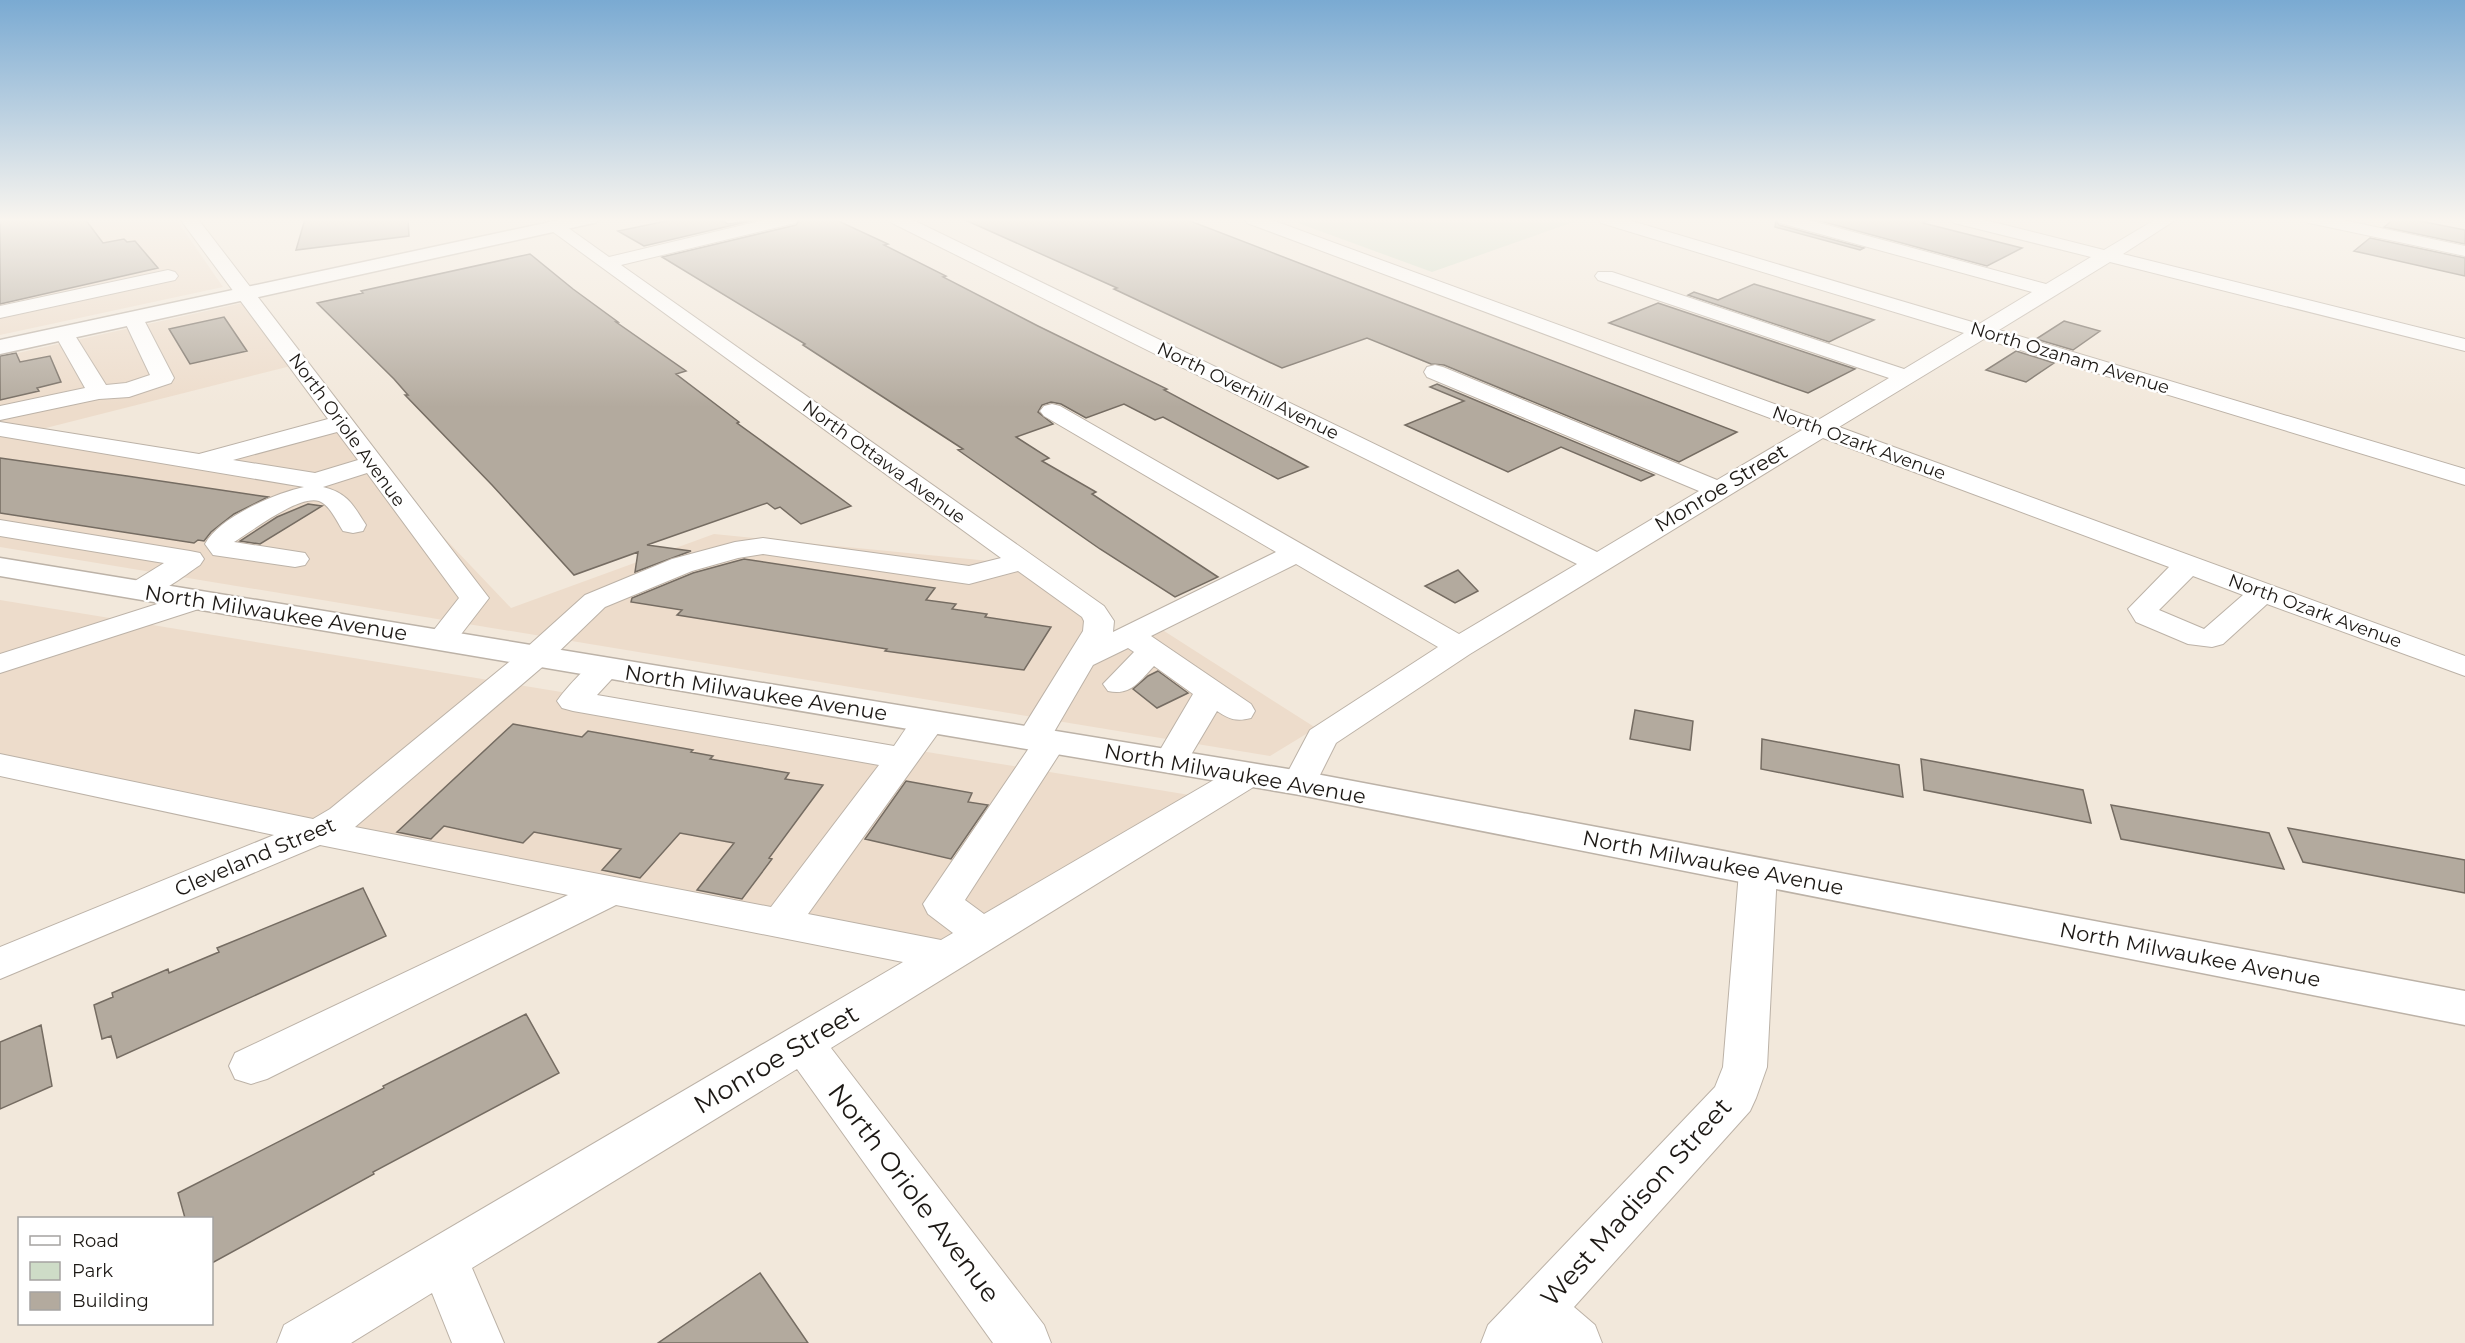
<svg xmlns="http://www.w3.org/2000/svg" width="2465" height="1343" viewBox="0 0 2465 1343" font-family="Montserrat,sans-serif">
	<style>
		.commercial { fill: #eddccb }
		.green { fill: #cedcc7 }
		.building { fill: #b3aa9e; stroke: #756c62; stroke-width: 1.5 }
		.lines { fill: none; stroke-linecap: round; stroke-linejoin: round }
		.minor-casing { stroke: #bcb2a7; stroke-width: 2 }
		.major-casing { stroke: #bcb2a7; stroke-width: 3 }
		.minor { fill: #fff; fill-rule: evenodd }
		.major { fill: #fff; fill-rule: evenodd }
		.labels { text-anchor: middle; stroke-width: 5; stroke-linejoin: round; paint-order: stroke }
		.far-street-label { font-size: 18px; fill: #1d1915; stroke: #fff }
		.street-label { font-size: 21px; fill: #1d1915; stroke: #fff }
		.near-street-label { font-size: 26px; fill: #1d1915; stroke: #fff }
	</style>
	<rect width="100%" height="100%" fill="#f2e8db"/>
	<path class="commercial" d="M0,219H176L223,287L0,335Z
		M247,302L295,365L34,431L203,458L334,422L511,608L714,534L1020,564L1121,635L1150,622L1316,728L1270,756L0,547V357Z
		M0,600L1214,799L944,965L0,773Z"/>
	<path class="green" d="M1287,219H1574L1579,220L1432,272Z"/>
	<path class="building" d="M0,219H85L103,243L124,239L127,242L135,241L158,268L0,304Z
		M305,219H408L409,236L296,250Z
		M676,219H720L728,224L759,219L644,246L618,231Z
		M800,219H834L888,244L884,245L946,276L943,277L1038,326L1167,389L1164,390L1308,467L1278,479L1163,417L1155,420L1124,404L1086,418L1061,404L1051,402L1042,405L1038,412L1053,424L1016,437L1049,458L1042,461L1096,492L1092,494L1218,577L1175,597L1100,549L958,450L963,449L803,345L805,344L662,257L796,225Z
		M963,219H1185L1737,432L1679,462L1444,365L1431,364L1367,338L1282,368L1114,289L1117,288Z
		M1813,219H1932L1923,223L2022,248L1987,266Z
		M2394,219H2410L2465,230V244L2384,227Z
		M1776,221L1779,225L1864,248L1860,250L1775,227Z
		M2370,238L2465,258V276L2354,251Z
		M530,254L573,289L618,322H616L686,371L676,374L739,422L737,423L851,506L801,524L780,507L775,509L767,503L647,545L691,551L635,572L638,552L574,575L492,485L405,395H408L394,379L317,303L363,293L361,291Z
		M1754,284L1874,320L1829,342L1688,295L1694,292L1718,300Z
		M1658,303L1855,369L1808,393L1609,323Z
		M224,317L247,351L190,364L169,329Z
		M2064,321L2100,331L2073,350L2036,339Z
		M2016,351L2054,363L2026,382L1986,370Z
		M16,353L20,362L50,356L61,382L37,388L39,391L0,400V356Z
		M1437,384L1654,475L1641,481L1561,447L1508,472L1405,425L1464,401L1430,387Z
		M0,458L127,476L268,497L234,514L211,532L204,541L198,540L194,543L0,513Z
		M308,504L322,506L260,544L240,541L277,517Z
		M744,559L935,588L926,600L956,604L952,609L987,614L985,617L1051,627L1024,670L885,651L887,649L677,615L682,610L631,602L632,598L693,573Z
		M1458,570L1478,591L1455,603L1425,586Z
		M1158,671L1188,693L1157,708L1133,689L1148,676Z
		M1635,710L1693,721L1690,750L1630,739Z
		M513,724L582,737L588,731L693,750L691,752L713,756L710,759L789,773L785,779L823,785L769,858L772,859L742,899L697,890L734,843L680,833L640,878L602,870L621,849L534,832L523,843L444,826L431,839L397,832Z
		M1762,739L1899,765L1903,797L1761,769Z
		M1921,759L2083,790L2091,823L1924,790Z
		M906,781L972,793L968,802L988,805L951,859L865,839Z
		M2111,805L2269,833L2284,869L2121,839Z
		M2288,828L2465,860V893L2303,862Z
		M363,888L386,936L117,1058L111,1036L102,1039L94,1005L113,997L112,993L168,969L169,973L219,952L217,948Z
		M526,1014L559,1073L373,1172L374,1174L212,1263V1218H185L178,1193L384,1088L383,1086Z
		M41,1025L52,1086L0,1109V1042Z
		M760,1273L808,1343H658Z"/>
	<g class="lines">
		<g class="minor-casing">
			<path id="minor" d="M180,219H198L489,598L452,646L441,649L430,646L426,640L459,598L367,473L323,487C348,493 353,505 366,525L363,531L353,533L343,531C337,522 330,505 319,501C298,495 252,531 234,542L305,553L309,559L305,565L295,567L213,555L205,544C219,517 276,493 304,487L0,436V422L199,454L328,419ZM337,432L358,460L315,473L233,460Z
				M768,219H798L795,223L621,265L1104,606L1114,621L1113,632L1276,552L1044,416L1040,411L1044,406L1052,404L1060,406L1459,634L1577,564L892,223L889,219H911L1597,552L1699,491L1427,377L1424,372L1427,367L1435,365L1443,367L1717,480L1802,430L1247,223L1244,219H1269L1818,420L1889,378L1598,280L1595,276L1598,272H1612L1904,369L1964,333L1601,223L1598,219H1625L1979,324L2032,292L1780,223L1777,219H1805L2046,284L2091,257L1954,223L1951,219H1981L2104,250L2156,219H2177L2123,254L2465,339V351L2110,262L1999,330L2465,469V485L1984,339L1839,427L2465,656V676L2267,604L2223,644L2212,647L2188,644L2136,622L2128,609L2169,567L1823,438L1470,654L1336,743L1312,791L1300,794L1288,791L1282,783L1310,730L1438,647L1296,564L1151,636L1251,704L1255,711L1251,718C1236,722 1229,719 1217,711L1182,770L1170,773L1158,770L1153,762L1193,694L1154,666C1139,682 1130,696 1108,691L1103,684L1134,652L1128,648L1093,665L1054,732L1062,734L1067,742L965,900L984,914L1236,767L1248,764L1260,767L1265,775L1260,783L831,1048L1044,1325L1051,1343H993L797,1069L472,1268L504,1343H452L432,1293L351,1343H277L284,1325L903,962L616,905L267,1079L251,1084L235,1079L229,1066L235,1053L568,895L320,845L0,979V947L274,835L0,776V754L313,819L330,809L525,649L585,595L672,559L735,542L763,538L969,566L1001,558L545,226L548,222H560L609,257ZM763,554L969,584L1018,571L1082,617L1084,621L1083,631L1016,739L1021,746L1029,748L923,904L928,914L953,933L941,940L808,914L946,722L941,715C914,708 908,727 894,746L597,695L622,668L617,661C610,660 605,658 598,661C587,664 564,691 557,701L562,708L573,711L879,765L771,907L355,827L547,663L605,607L692,571L738,558ZM2193,576L2243,595L2204,629L2159,610Z
				M2305,219H2338L2465,246V256L2314,224L2308,223Z
				M168,270L175,272L178,276L175,280L0,318V306Z
				M133,312L140,314L143,318L174,378L171,383L129,397L99,399L0,420V406L85,388L54,333L57,329L64,327L71,329L106,385L126,383L150,375L123,318L126,314Z
				M0,520L190,551L200,553L204,559L200,565C180,578 154,602 130,596L126,590L130,584L164,563L0,536Z
				M198,591L208,594L213,600L208,606L0,673V654Z
				M1758,859L1771,863L1777,872L1767,1067L1756,1098L1750,1111L1574,1307L1595,1325L1602,1343H1481L1488,1325L1715,1087L1723,1067L1739,872L1745,863Z"/>
		</g>
		<g class="major-casing">
			<path id="major" d="M564,219H598L595,223L589,224L0,354V340Z
				M0,558L1300,771L2465,991V1025L1300,795L0,576Z"/>
		</g>
		<use href="#minor" class="minor"/>
		<use href="#major" class="major"/>
	</g>
	<linearGradient id="sky" x2="0" y2="1"><stop stop-color="#7aaad2"/><stop offset="0.54" stop-color="#f9f5ef"/><stop offset="1" stop-color="#f9f5ef" stop-opacity="0"/></linearGradient>
	<rect width="2465" height="407" fill="url(#sky)"/>
	<g class="labels">
		<g class="far-street-label">
			<text transform="translate(2070 358) rotate(17)" y="6">North Ozanam Avenue</text>
			<text transform="translate(1248 391) rotate(26)" y="6">North Overhill Avenue</text>
			<text transform="translate(347 430) rotate(54)" y="6">North Oriole Avenue</text>
			<text transform="translate(1859 443) rotate(20)" y="6">North Ozark Avenue</text>
			<text transform="translate(884 462) rotate(36)" y="6">North Ottawa Avenue</text>
			<text transform="translate(2315 611) rotate(20)" y="6">North Ozark Avenue</text>
		</g>
		<g class="street-label">
			<text transform="translate(1721 488) rotate(-31)" y="7">Monroe Street</text>
			<text transform="translate(276 613) rotate(9)" y="7">North Milwaukee Avenue</text>
			<text transform="translate(756 693) rotate(9)" y="7">North Milwaukee Avenue</text>
			<text transform="translate(1235 774) rotate(10)" y="7">North Milwaukee Avenue</text>
			<text transform="translate(255 857) rotate(-23)" y="7">Cleveland Street</text>
			<text transform="translate(1713 863) rotate(11)" y="7">North Milwaukee Avenue</text>
			<text transform="translate(2190 955) rotate(11)" y="7">North Milwaukee Avenue</text>
		</g>
		<g class="near-street-label">
			<text transform="translate(776 1059) rotate(-31)" y="9">Monroe Street</text>
			<text transform="translate(914 1193) rotate(53)" y="9">North Oriole Avenue</text>
			<text transform="translate(1636 1202) rotate(-48)" y="9">West Madison Street</text>
		</g>
	</g>
	<rect x="18" y="1217" width="195" height="108" fill="#ffffff" stroke="#a5a3a1" stroke-width="1.5"/>
	<rect x="30" y="1236" width="30" height="9" fill="#ffffff" stroke="#a5a3a1" stroke-width="1.5"/>
	<text x="72" y="1247" font-size="18" fill="#1d1915">Road</text>
	<rect x="30" y="1262" width="30" height="18" fill="#cedcc7" stroke="#a5a3a1" stroke-width="1.5"/>
	<text x="72" y="1277" font-size="18" fill="#1d1915">Park</text>
	<rect x="30" y="1292" width="30" height="18" fill="#b3aa9e" stroke="#a5a3a1" stroke-width="1.5"/>
	<text x="72" y="1307" font-size="18" fill="#1d1915">Building</text>
</svg>
